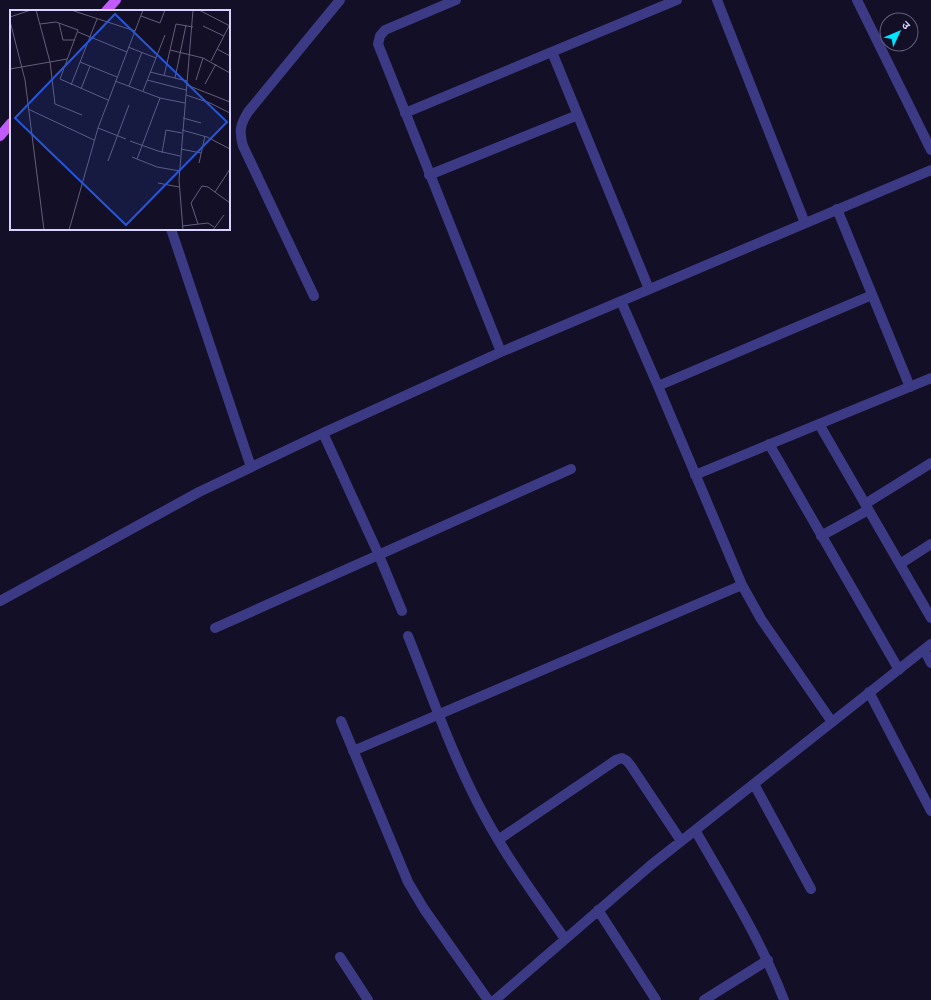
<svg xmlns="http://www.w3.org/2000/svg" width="931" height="1000" viewBox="0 0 931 1000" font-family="'Archivo Narrow','Noto Sans Devanagari',sans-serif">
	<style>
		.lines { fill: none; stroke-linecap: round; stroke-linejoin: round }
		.minor { stroke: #3d3a85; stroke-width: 10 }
		.major { stroke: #c25bff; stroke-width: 10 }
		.inset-road { fill: none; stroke: #625e7d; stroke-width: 1 }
		.view { fill: #2655da; fill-opacity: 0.15; stroke: #2655da; stroke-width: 2 }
		.inset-edge { fill: none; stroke: #d9d4ff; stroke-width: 2 }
	</style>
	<rect width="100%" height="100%" fill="#130f26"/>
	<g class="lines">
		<path class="minor" d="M456,0L385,30L380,36L378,44L501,352
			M717,0L805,223
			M857,0L931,150
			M552,52L649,289
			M405,113L677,0
			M429,175L578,115
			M837,209L910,387
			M171,229L251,467
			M314,296L243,146C239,131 240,125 248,112L340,0
			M621,301L658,386L742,585L761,619L832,722
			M658,386L872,295
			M819,424L931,618
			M323,433L378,553L402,611
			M769,444L899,670
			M695,475L931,378
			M865,504L931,463
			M821,536L868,510
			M900,564L931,544
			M0,601L199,492L323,433L501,352L931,170
			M215,628L571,469
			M408,636C432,696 453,758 484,815C507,858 537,899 565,939
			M924,650L931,663
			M869,692L931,811
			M341,721L408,882L424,909L488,1000
			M353,751L742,585
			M754,784L811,889
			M695,830C727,886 761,940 784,1000
			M498,840L616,760L622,758L627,761L631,766L681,841
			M598,910L656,1000
			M340,957L368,1000
			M495,1000L651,865L931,644
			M704,1000L768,960"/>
		<path class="major" d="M106,11L116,0
			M0,136L11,123"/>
	</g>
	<g transform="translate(10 10)">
		<rect width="220" height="220" fill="#130f26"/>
		<path class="inset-road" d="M26,0L40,52L45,94L72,105M61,0L125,21M189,0L220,16M131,6L150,13L155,0M0,7L21,0M0,11L15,70L34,220M49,13L53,30H65M30,14L46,12L68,20L50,69L98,90M193,16L214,26M68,22L117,42M118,37L146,48M207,39L220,46M160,40L193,48L220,63M201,51L219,16M70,52L107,67M0,59L57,49M140,62L177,71M154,66L166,14L183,17M165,68L176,15M137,70L176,80M186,70L193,48M105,71L150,88L175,93M195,74L206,54M61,75L87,9M177,75L220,92M119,76L132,42M71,79L80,56M133,81L155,25M176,85L200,93L220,103M18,99L84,130M173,108L191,113M88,118L116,129M172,120L197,127L220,139M120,131L148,141L170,146M171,139L191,143M152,143L156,120L172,123M122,147L147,157L170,161M127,149L150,88M98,151L119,95M189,153L195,126M148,173L169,177M205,182L220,159M188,214L181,193L192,176L198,177L220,193M172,216L198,213L204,217M59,220L88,118L133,0M173,220L169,170L183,0M203,220L214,205"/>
		<path class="view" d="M105,4L217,112L116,215L5,108Z"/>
		<rect width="220" height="220" class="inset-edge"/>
	</g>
	<g transform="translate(899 32) rotate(46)"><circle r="19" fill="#130f26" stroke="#625e7d"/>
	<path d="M0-3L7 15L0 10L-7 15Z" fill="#00e5ff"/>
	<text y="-6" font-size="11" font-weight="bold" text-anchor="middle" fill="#d9d4ff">उ</text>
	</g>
</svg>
